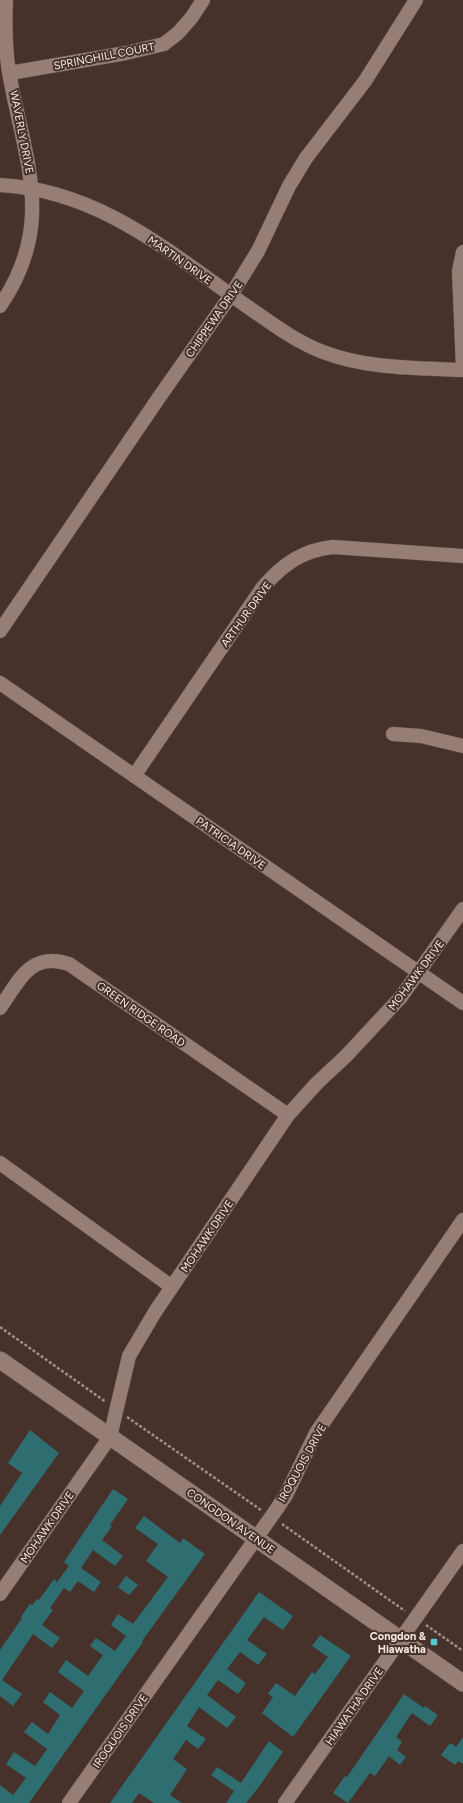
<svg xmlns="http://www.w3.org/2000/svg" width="463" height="1803" viewBox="0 0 463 1803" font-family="Figtree,sans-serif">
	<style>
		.building { fill: #2e6e70 }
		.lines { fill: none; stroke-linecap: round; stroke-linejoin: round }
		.minor-casing { stroke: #604f49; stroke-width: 15 }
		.tertiary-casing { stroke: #604f49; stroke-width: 18 }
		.path { stroke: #9f8f89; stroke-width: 2.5; stroke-dasharray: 3 2; stroke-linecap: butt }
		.minor { stroke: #967e76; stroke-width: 14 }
		.tertiary { stroke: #967e76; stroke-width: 17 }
		.poi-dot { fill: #52cdd0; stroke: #46322b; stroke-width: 1.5 }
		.labels { text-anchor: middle; stroke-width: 4; stroke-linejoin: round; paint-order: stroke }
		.street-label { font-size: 11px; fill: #f5e8e3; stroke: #46322b }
		.poi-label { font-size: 11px; font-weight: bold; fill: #f5e8e3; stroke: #46322b; text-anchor: end }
	</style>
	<rect width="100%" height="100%" fill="#46322b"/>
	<path class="building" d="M30,1430L59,1453L0,1535V1506L22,1473L8,1463Z
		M113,1489L128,1499L110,1525L112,1526L102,1540L123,1556L115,1566L93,1550L81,1568L101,1582L94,1592L78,1581L70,1592L64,1588L50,1608L53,1610L42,1625L60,1638L52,1648L33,1634L2,1680L22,1694L13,1706L0,1696V1650L22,1618L21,1617L30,1604L32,1605L37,1599L39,1600L54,1579L57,1582L69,1566L64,1562Z
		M144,1516L180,1543L183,1538L205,1554L142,1641L143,1642L29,1803H0V1785L13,1795L26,1778L6,1764L14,1752L35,1766L47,1749L24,1732L32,1722L48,1734L60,1715L43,1702L50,1692L72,1708L84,1691L58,1672L66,1660L88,1676L103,1655L90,1646L96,1638L115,1651L126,1636L111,1625L118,1614L133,1624L168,1577L146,1561L158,1544L135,1528Z
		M126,1576L138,1585L129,1595L118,1587Z
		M259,1592L293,1616L283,1630L264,1617L247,1640L267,1654L258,1665L240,1652L227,1669L246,1683L238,1694L218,1680L207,1695L236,1717L227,1728L199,1707L187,1726L206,1739L198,1749L186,1740L173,1759L187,1769L170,1795L182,1803H154L139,1793L132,1803H110Z
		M320,1635L351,1656L293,1737L262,1713L273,1697L268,1694L276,1683L295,1696L312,1672L315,1674L328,1657L312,1646Z
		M404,1694L424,1708L425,1706L438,1715L430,1726L412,1713L396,1737L402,1742L397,1750L406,1757L400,1765L389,1756L375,1776L370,1773L348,1803L333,1793L345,1776L347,1777Z
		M463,1737V1764L458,1761L455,1765L441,1755L450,1743L456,1747Z
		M269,1741L283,1752L258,1788L246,1803H226L234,1791L211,1775L217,1767L241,1783Z"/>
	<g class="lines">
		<g class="minor-casing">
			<path id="minor" d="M10,73L126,53L164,44L178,33L192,17L203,0
				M0,185C98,190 168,251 245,305C270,322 294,341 323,352C367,369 417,368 463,370
				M463,252L459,271L463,369
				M0,306C57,223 24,159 9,72C5,48 5,24 6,0
				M0,631L160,396L231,295L258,251L289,186L306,158L365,81L416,0
				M0,683L463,1003
				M393,734L421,736L463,746
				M134,776L263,587C283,564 303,550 333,547L463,556
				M0,1008C19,981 30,951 69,964L288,1115
				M0,1163L172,1287
				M0,1594L110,1437L129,1356L155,1312L288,1115L317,1083L346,1056L401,997L463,909
				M69,1803L276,1510L286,1495L316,1433L463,1220
				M285,1803L463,1551"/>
		</g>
		<g class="tertiary-casing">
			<path id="tertiary" d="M0,1360L463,1683"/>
		</g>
		<path class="path" d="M0,1327L106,1402
			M127,1417L261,1510
			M282,1524L405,1611
			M426,1625L463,1651"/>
		<use href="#minor" class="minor"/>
		<use href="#tertiary" class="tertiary"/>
	</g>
	<rect class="poi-dot" x="430" y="1638" width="8" height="8" rx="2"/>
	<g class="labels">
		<g class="street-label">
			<text transform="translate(104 56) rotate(-11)" y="4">SPRINGHILL COURT</text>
			<text transform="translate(22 132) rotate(79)" y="4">WAVERLY DRIVE</text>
			<text transform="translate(180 260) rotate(35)" y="4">MARTIN DRIVE</text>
			<text transform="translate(214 319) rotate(-55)" y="4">CHIPPEWA DRIVE</text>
			<text transform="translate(246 614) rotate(-54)" y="4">ARTHUR DRIVE</text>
			<text transform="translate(231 843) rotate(35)" y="4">PATRICIA DRIVE</text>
			<text transform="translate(416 975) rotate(-53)" y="4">MOHAWK DRIVE</text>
			<text transform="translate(141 1014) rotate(35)" y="4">GREEN RIDGE ROAD</text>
			<text transform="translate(207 1236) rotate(-56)" y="4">MOHAWK DRIVE</text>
			<text transform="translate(302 1463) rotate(-61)" y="4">IROQUOIS DRIVE</text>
			<text transform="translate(231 1521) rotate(35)" y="4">CONGDON AVENUE</text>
			<text transform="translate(47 1527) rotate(-55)" y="4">MOHAWK DRIVE</text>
			<text transform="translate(354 1706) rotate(-55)" y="4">HIAWATHA DRIVE</text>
			<text transform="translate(120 1731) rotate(-55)" y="4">IROQUOIS DRIVE</text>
		</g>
		<g class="poi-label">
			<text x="426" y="1640">Congdon &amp;<tspan x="426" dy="13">Hiawatha</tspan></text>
		</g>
	</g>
</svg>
